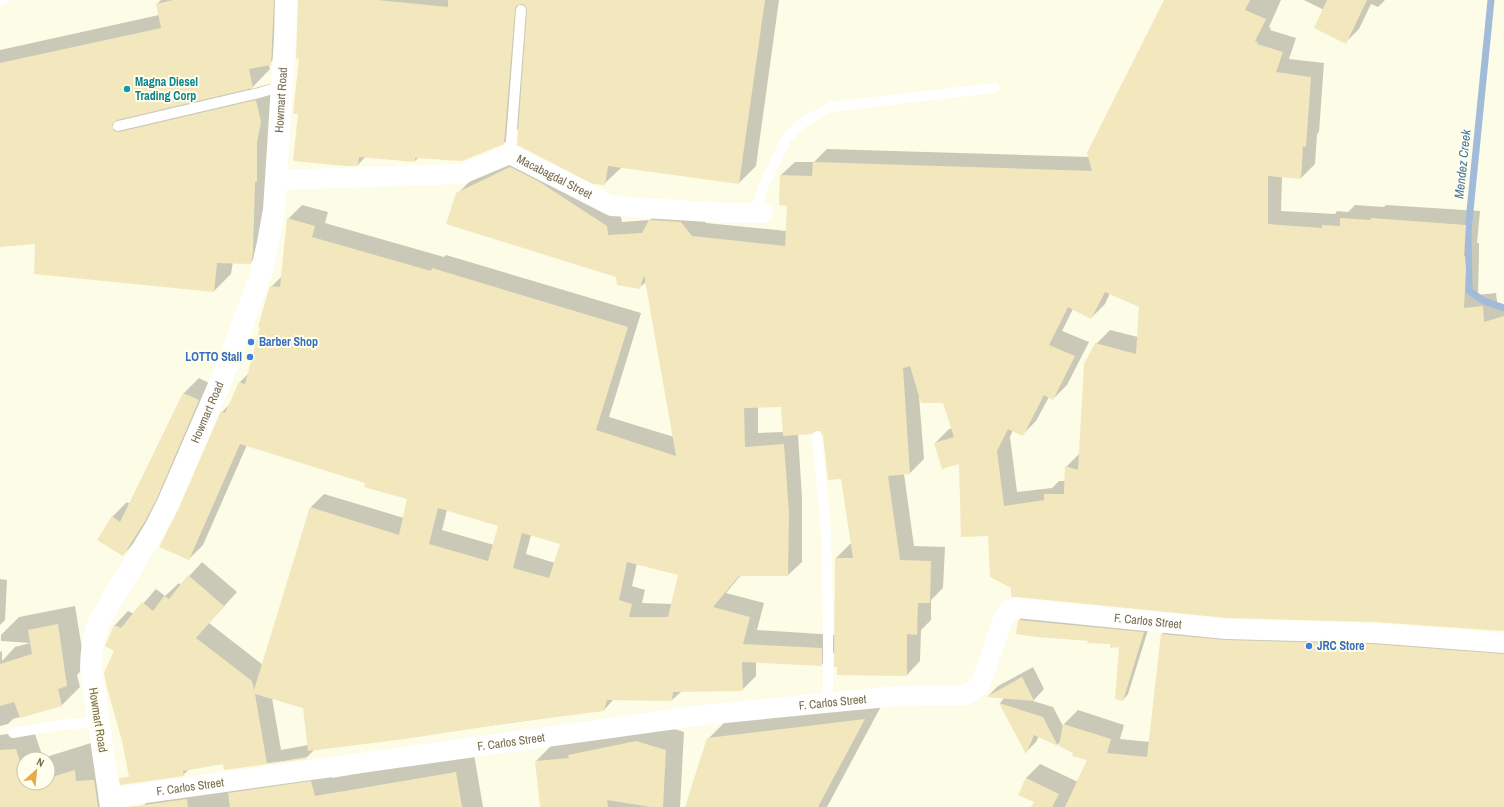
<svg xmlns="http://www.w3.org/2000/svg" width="1504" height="807" viewBox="0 0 1504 807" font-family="'Archivo Narrow',sans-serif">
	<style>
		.shadow { fill: #0003; fill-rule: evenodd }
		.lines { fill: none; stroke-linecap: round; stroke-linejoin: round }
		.stream { stroke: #a1bbd9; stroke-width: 7 }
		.building { fill: #f3e7be; fill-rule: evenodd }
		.service { stroke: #fff; stroke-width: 10 }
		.minor { stroke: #fff; stroke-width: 20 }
		.tertiary { stroke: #fff; stroke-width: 22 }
		.culture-dot { fill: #0f9aa8; stroke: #ffe; stroke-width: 1.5 }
		.shop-dot { fill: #3f7fe0; stroke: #ffe; stroke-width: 1.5 }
		.labels { text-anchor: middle; stroke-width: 4; stroke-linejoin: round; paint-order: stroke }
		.culture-label { font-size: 12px; font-weight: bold; fill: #0d838f; stroke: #ffe; text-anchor: start }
		.street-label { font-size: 12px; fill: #776b4b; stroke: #ffe }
		.shop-label { font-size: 12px; font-weight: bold; fill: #366cbe; stroke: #ffe; text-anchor: start }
		.water-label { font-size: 13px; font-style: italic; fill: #4c73a0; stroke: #ffe }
	</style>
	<rect width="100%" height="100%" fill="#fdfce7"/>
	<path class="shadow" d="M161,0H290L288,46L269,64L270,69L251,89L273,83L268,245L250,263L233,262L231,274L214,291L37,243L0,246V50L159,15L157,4Z
		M300,0H779L756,166L739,183L622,167L604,184L520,127L504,143L418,158L415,161L366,156L358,165L299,113Z
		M1165,0H1281L1269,27L1271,28L1270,30L1296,38L1289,59L1324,63L1319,132L1317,134L1315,164L1301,178L1282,176L1281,211L1335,214L1337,211L1348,212L1355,205L1384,207L1386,205L1480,211L1477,243H1479V254L1478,295L1496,293L1498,308L1504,307V630L1012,587L960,463L935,443L949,429L953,428L944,402L919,396L924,459L910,473L904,474L914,546L945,547L943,588L931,600V620L921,630L920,661L907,675L836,651L821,665L756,661V676L742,690L682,691L672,700L614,699L604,710L314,750L306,758L225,769L224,763L189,769L183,775L116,650L106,646L115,625L128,611L134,614L156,589L165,596L179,583L181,585L202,562L237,592L209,623L263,665L310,508L324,494L404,518L408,499L366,482L247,445L203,545L189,559L180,508L222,412L230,404L240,382L249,373L271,287L282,276L288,219L302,205L328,212L325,223L444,257L446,255L641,313L609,417L674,437L647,281L639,288L457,194L471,180L524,153L620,212L622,222L650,220L663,206L695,208L706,223L786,231L788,205L781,175L795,162H814L827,149L1089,157ZM1110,293L1140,306L1138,337L1110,330L1096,344L1080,453L1066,467V481H1059L1052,488L1017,492L1010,437L1013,430L1022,435L1036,421L1049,397L1053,399L1067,385L1089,342L1062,331L1073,309L1091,318L1105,304ZM782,406L784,432L758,433V407ZM816,430H821L824,436L842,478L852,544H850L836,558V635L757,630L764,603L726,593L741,575H788L802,562V498L798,434ZM447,510L499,525L494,545L442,530ZM531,535L561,543L555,563L526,554ZM637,563L679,574L672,604L642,603L645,590L632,586ZM272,698L304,708L308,745L281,750Z
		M1304,0H1385L1378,7L1371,4L1359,29L1346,42L1324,10Z
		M199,378L213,385L171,482L138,539L123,555L112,517L127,502L130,504L184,393Z
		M0,579L7,580L5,620L0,625Z
		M75,606L85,667L77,675L80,687L62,705L13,719L8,724L0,726V652L2,651V661L15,647L30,643L1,641V635L19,617Z
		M1024,615L1149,627L1128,694L1123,700L1121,646L1111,643L1088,642L1090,640L1019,620Z
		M1176,621L1504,640V807H1032L1035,801L1019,794L1026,778L1040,764L1078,782L1089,760L1074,752L1061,741L1057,745L1039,736L1036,742L1026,752L1000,703L1005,697L988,696L998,686L1033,667L1044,689L1033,701L1053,707L1064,728V724L1078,710L1124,725L1120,739L1150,742L1162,634Z
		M885,699L827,807H686L708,739L729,718Z
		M654,723L684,732L680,807H541L536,761L554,743Z
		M34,731L43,758L91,743L94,764L112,762L118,807H0V735ZM24,759H48V783H24Z
		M474,754L483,807H144V805L162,787L329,764L332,778Z"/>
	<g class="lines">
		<path class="stream" d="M1491,0L1468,231L1469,291L1484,301L1504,308"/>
	</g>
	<path class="building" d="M173,0H274L271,65L249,69L253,88L117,120L112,124L114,131L119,132L256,100L261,122L257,143V182H255L253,252L251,264L217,263L214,292L34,274L35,244L0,247V63L161,28L156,4Z
		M298,0H378L448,7V0H765L739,184L608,166L605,185L593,184L517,145L527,10L525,5L521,4L516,6L515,10L504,144L462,161L415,158V162L359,157L358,166H346L293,161L298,114H293L299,58L296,59Z
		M1164,0H1250L1245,10L1266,19L1255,41L1258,42L1257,44L1283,52L1276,72L1311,77L1306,147L1303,146L1301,179L1268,176V224L1322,228V225L1340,226V218L1371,220V218L1466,225L1464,256H1465L1466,269L1464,308L1483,306L1484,322L1504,316V631L1374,622L1227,618L1017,597H1011V588L990,577L988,536L961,537L959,464L942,469L934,443L954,437L943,403H921L910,366L903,368L910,474L888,476L900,560L931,561L930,603H918L917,635L907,634V676L837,675V667H834L835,558H853L841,479L828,480L823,436L820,431H816L811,434L783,436L781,407L744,408L745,447L784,444L789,513L788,576H739L713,607L750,617L743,644L822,648V666L742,662L743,691L673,692L672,701L607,700L604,711L509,723L405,739L308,751L303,708L255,694L267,764L306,757V759L224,770L223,764L183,771L184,776L120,785L119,778L129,777L122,741L106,684L104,673L114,651L105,646L114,625L121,628L142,602L153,611L164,596L169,599L188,575L224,606L196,638L252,681L254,690L310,507L399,535L407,499L364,487L365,483L240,444L189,560L159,547L179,508L221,411L225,413L239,382L245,384L260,327H258L268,292L270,286L280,287L287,218L315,226L312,237L431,271L432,268L628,327L596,430L676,456L644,275L640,289L617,285L616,277L446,224L456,193L510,167L538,181L607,226L608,235L642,233L649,220L681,222L692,236L785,246L787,206L779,205L780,175L812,176L813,162L1092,171L1087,153ZM1105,292L1139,307L1136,354L1095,343L1084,364L1078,470L1065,466L1064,494H1044V500L1004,506L997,451L1008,429L1023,436L1044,395L1053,400L1075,356L1049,345L1068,307L1091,319ZM438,508L498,526L488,561L429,544ZM522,533L560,544L549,578L513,568ZM627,562L678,575L668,617H629L632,604L619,600Z
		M1327,0H1367L1346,44L1314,28Z
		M183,393L199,400L157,498L145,521L123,556L97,540L112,516L120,522Z
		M1018,620L1144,632L1123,701L1115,699L1119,647L1110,648V644L1086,643L1089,641L1037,637L1016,634Z
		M58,624L67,686L58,689L62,706L20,718L14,702L0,706V664L32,654L28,630Z
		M1161,634L1226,640L1373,644L1504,654V807H1065L1087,760L1072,756L1073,753L1059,746L1063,724L1111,739L1107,753L1147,757Z
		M1022,677L1034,701L986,697Z
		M999,703L1043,717L1058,746L1034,735L1026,754Z
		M865,719L818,807H685L707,738Z
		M636,741L666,750L663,807H651L607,800L608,807H540L535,761L569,758L568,755Z
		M16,749L24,774V783H48V778L75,770L76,781L94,780L98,807H0V750Z
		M456,772L462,807H230L228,793L311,781L315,796Z
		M1026,778L1059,794L1052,807H1031L1034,802L1018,795Z
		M187,799L188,807H129Z"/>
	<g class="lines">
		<path class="service" d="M0,1L4,0
			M118,126L259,93L282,86
			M510,154L521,10
			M755,213L763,187L787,137L804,122L831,107L994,88
			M817,437L826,531L828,623V702
			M13,733L60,725L98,722"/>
		<g class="minor">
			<path id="s1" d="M276,180L462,174L510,154L612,206L726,213H763"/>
			<path id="s2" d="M110,798L704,715L897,696L964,695C972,693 976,690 981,683L1003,619L1010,610L1016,608L1226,629L1374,633L1504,643"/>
		</g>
		<path class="tertiary" id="s3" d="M111,807L91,669C91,652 93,637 99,621L156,527L168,503L226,369L261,274L268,243L274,210L285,39L286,0"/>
	</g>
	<circle class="culture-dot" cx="127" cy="89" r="4"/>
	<g class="shop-dot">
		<circle cx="251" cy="342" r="4"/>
		<circle cx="250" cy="357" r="4"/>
		<circle cx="1309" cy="646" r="4"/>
	</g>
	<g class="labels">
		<g class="culture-label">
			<text x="135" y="86">Magna Diesel<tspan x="135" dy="14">Trading Corp</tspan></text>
		</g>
		<g class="street-label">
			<text dy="4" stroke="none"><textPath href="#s3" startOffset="748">Howmart Road</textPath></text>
			<text dy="4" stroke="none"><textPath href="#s1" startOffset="288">Macabagdal Street</textPath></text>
			<text dy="4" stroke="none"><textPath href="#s3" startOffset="424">Howmart Road</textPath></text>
			<text dy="4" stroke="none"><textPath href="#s2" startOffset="1100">F. Carlos Street</textPath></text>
			<text dy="4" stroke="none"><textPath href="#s2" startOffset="729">F. Carlos Street</textPath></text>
			<text transform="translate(98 720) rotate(81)" y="4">Howmart Road</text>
			<text dy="4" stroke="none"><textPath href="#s2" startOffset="405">F. Carlos Street</textPath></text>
			<text dy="4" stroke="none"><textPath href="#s2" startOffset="81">F. Carlos Street</textPath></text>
		</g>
		<g class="shop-label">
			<text x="259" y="346">Barber Shop</text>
			<text x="242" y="361" text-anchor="end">LOTTO Stall</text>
			<text x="1317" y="650">JRC Store</text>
		</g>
		<g class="water-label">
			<text transform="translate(1462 164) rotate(-84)" y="5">Mendez Creek</text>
		</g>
	</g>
	<g transform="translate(36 771) rotate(27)"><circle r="19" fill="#ffffee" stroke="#c9c4ad"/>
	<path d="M0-3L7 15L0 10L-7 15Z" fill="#e8a94b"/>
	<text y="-6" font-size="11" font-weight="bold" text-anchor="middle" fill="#776b4b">N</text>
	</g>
</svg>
